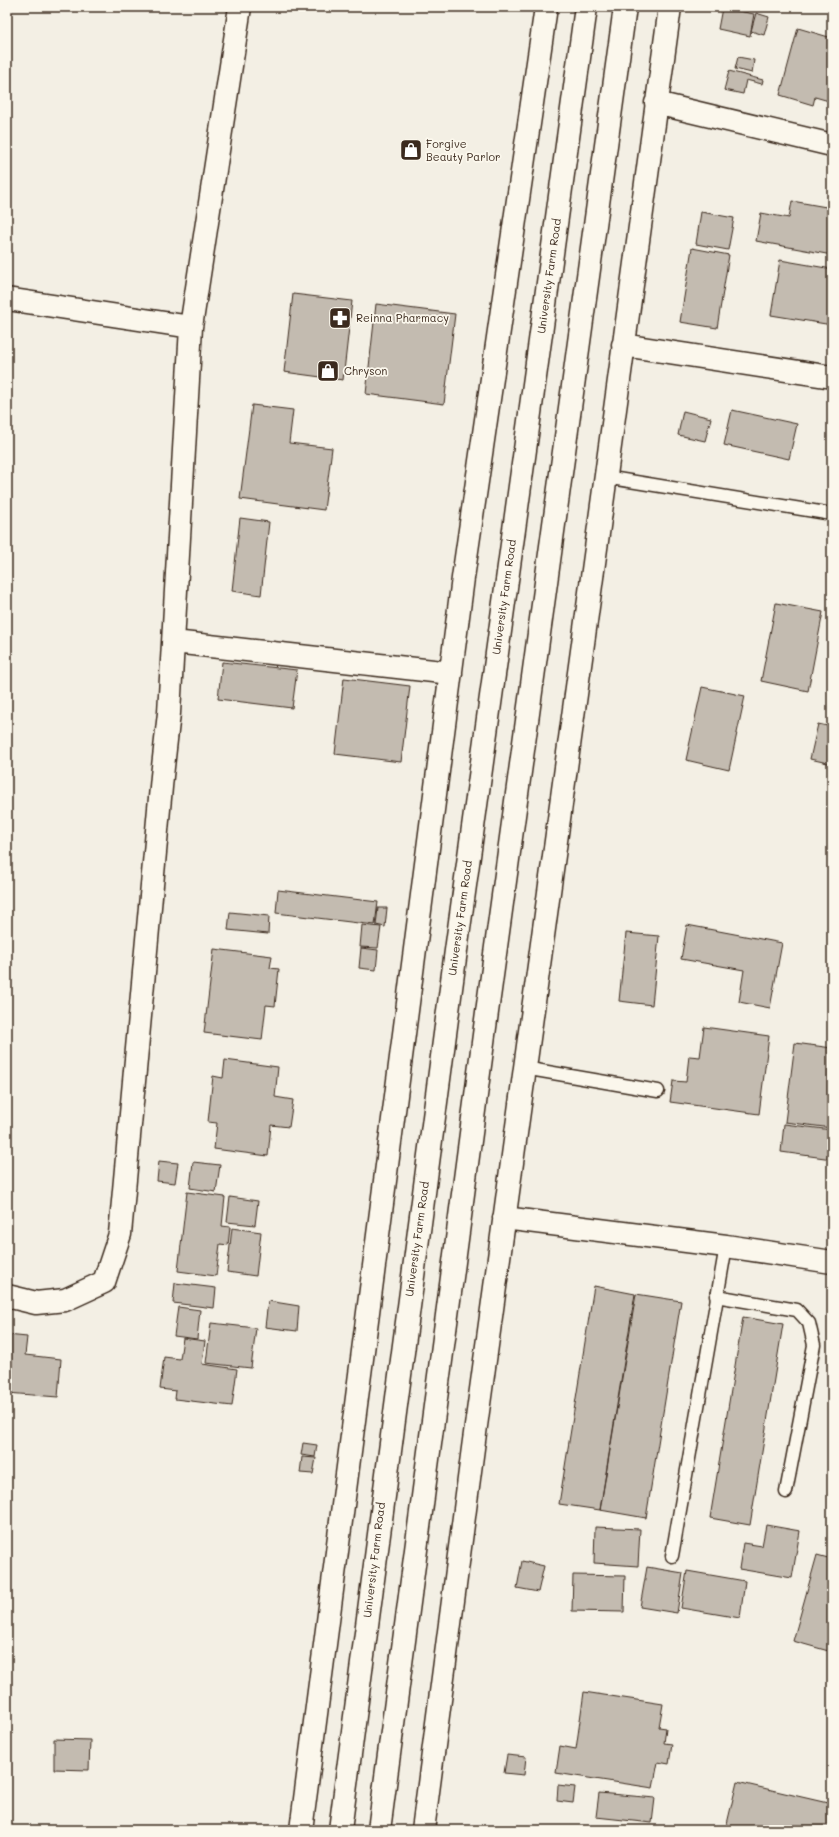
<svg xmlns="http://www.w3.org/2000/svg" width="839" height="1837" viewBox="0 0 839 1837" font-family="Mali,sans-serif">
	<style>
		.building { fill: #c3bbb0; stroke: #3b2a1e }
		.lines { fill: none; stroke-linecap: round; stroke-linejoin: round }
		.service-casing { stroke: #3b2a1e; stroke-width: 15 }
		.minor-casing { stroke: #3b2a1e; stroke-width: 25 }
		.tertiary-casing { stroke: #3b2a1e; stroke-width: 25 }
		.service { stroke: #fbf7ec; stroke-width: 12 }
		.minor { stroke: #fbf7ec; stroke-width: 22 }
		.tertiary { stroke: #fbf7ec; stroke-width: 22 }
		.labels { text-anchor: middle; stroke-width: 3.5; stroke-linejoin: round; paint-order: stroke }
		.poi-label { font-size: 11px; fill: #3b2a1e; stroke: #fbf7ec; text-anchor: start }
		.street-label { font-size: 11px; fill: #3b2a1e; stroke: #fbf7ec }
	</style>
	<rect width="100%" height="100%" fill="#f3efe4"/>
	<filter id="ink" filterUnits="userSpaceOnUse"><feTurbulence type="fractalNoise" baseFrequency=".025" numOctaves="2"/><feDisplacementMap in="SourceGraphic" scale="8" xChannelSelector="R" yChannelSelector="G"/><feConvolveMatrix kernelMatrix="1 2 1 2 8 2 1 2 1" color-interpolation-filters="sRGB"/></filter>
	<g filter="url(#ink)">
		<path class="building" d="M722,8L754,14L750,36L718,29Z
			M756,13L769,17L764,35L751,31Z
			M798,28L832,38V89L829,101L815,97L813,105L780,95Z
			M738,57L754,60L752,73L735,69Z
			M729,71L763,80L762,84L746,80L743,94L724,90Z
			M792,201L832,208V255L756,241L761,213L789,218Z
			M701,212L734,218L728,250L696,244Z
			M692,248L729,255L717,328L680,322Z
			M780,260L832,269V325L771,315Z
			M293,294L352,301L343,380L284,372Z
			M376,304L455,314L444,404L366,394Z
			M252,405L293,410L289,443L332,448L324,510L240,499Z
			M732,410L797,424L789,459L724,445Z
			M683,411L711,418L705,441L678,435Z
			M240,518L269,522L261,595L232,591Z
			M776,603L823,612L808,691L761,681Z
			M222,662L297,670L292,708L218,699Z
			M344,678L410,686L401,762L335,754Z
			M702,687L745,696L729,770L686,760Z
			M818,724L832,727V764L810,759Z
			M278,890L378,902L375,925L276,913Z
			M378,908H387L385,927L376,925Z
			M230,912L269,916L268,934L228,930Z
			M362,925L381,927L378,948L360,947Z
			M687,925L782,943L770,1008L739,1002L744,970L681,959Z
			M626,933L659,936L652,1005L619,1001Z
			M361,948L378,950L376,970L359,968Z
			M214,949L272,956L270,968L279,969L275,1006L266,1005L262,1040L204,1033Z
			M704,1027L769,1036L759,1114L670,1102L673,1081L686,1082L689,1056L700,1057Z
			M795,1043L832,1048V1128L785,1122Z
			M225,1060L278,1067L275,1097L293,1100L289,1127L271,1125L268,1156L214,1149L217,1123L208,1122L213,1076L223,1078Z
			M784,1124L832,1130V1159L781,1152Z
			M159,1161L178,1163L175,1183L157,1181Z
			M193,1162L220,1165L216,1192L190,1188Z
			M187,1192L225,1197L222,1226L230,1227L228,1245L220,1244L216,1276L178,1271Z
			M230,1197L258,1201L255,1225L227,1222Z
			M232,1228L261,1232L256,1276L227,1272Z
			M175,1283L216,1288L214,1308L173,1303Z
			M594,1286L635,1294L600,1510L559,1504Z
			M636,1294L681,1301L646,1518L600,1510Z
			M268,1301L299,1306L297,1331L265,1327Z
			M178,1307L200,1310L197,1339L174,1336Z
			M743,1317L783,1324L750,1525L710,1518Z
			M211,1323L256,1328L251,1368L206,1363Z
			M7,1335L27,1337L25,1355L61,1359L58,1397L7,1393Z
			M183,1338L205,1341L202,1364L237,1369L232,1406L175,1399L176,1391L160,1389L164,1357L180,1359Z
			M303,1443L317,1445L315,1457L301,1455Z
			M302,1457L316,1458L313,1474L300,1473Z
			M766,1525L800,1531L792,1578L739,1569L743,1543L762,1546Z
			M595,1527L640,1529L638,1566L594,1563Z
			M817,1555L832,1559V1652L793,1641Z
			M522,1561L544,1566L538,1592L517,1588Z
			M647,1567L683,1573L677,1613L640,1607Z
			M687,1571L745,1581L740,1618L681,1608Z
			M573,1575L625,1576L624,1612L572,1611Z
			M584,1692L663,1704L659,1727L666,1728L664,1743L672,1744L669,1764L658,1762L653,1788L556,1773L560,1746L576,1749Z
			M54,1739L90,1740L89,1770L54,1769Z
			M507,1755L526,1757L524,1775L504,1773Z
			M737,1782L832,1804V1830H737L726,1828Z
			M558,1785L575,1787L573,1803L557,1801Z
			M599,1793L655,1798L652,1823L596,1817Z"/>
		<g class="lines">
			<g class="service-casing">
				<path id="service" d="M605,477L832,514
					M524,1068L658,1091
					M716,1296L797,1310L809,1323L814,1345L786,1492
					M672,1556L726,1246"/>
			</g>
			<g class="minor-casing">
				<path id="minor" d="M656,103L832,145
					M7,299L191,327
					M623,345L832,377
					M174,642L451,673
					M504,1218L726,1246L832,1262
					M7,1296L36,1303L65,1300L104,1282L120,1234L162,776L169,713L191,327L240,7
					M301,1830L463,578L546,7
					M423,1830L473,1448L670,7"/>
			</g>
			<g class="tertiary-casing">
				<path id="tertiary" d="M340,1830C418,1222 501,614 586,7
					M379,1830C457,1222 541,614 625,7"/>
			</g>
			<use href="#service" class="service"/>
			<use href="#minor" class="minor"/>
			<use href="#tertiary" class="tertiary"/>
		</g>
	</g>
	<defs>
		<g id="shop-square" transform="scale(1.15)"><rect x="-9" y="-9" width="18" height="18" rx="4" fill="#3b2a1e" stroke="#fbf7ec"/><path d="M-5-2.5h2.3a2.7 3.5 0 0 1 5.4 0H5L5.5 6h-11ZM-1.5-2.5h3a1.5 2.3 0 0 0-3 0Z" fill="#fff"/></g>
		<g id="pharmacy-square" transform="scale(1.15)"><rect x="-9" y="-9" width="18" height="18" rx="4" fill="#3b2a1e" stroke="#fbf7ec"/><path d="M-2-6h4v4h4v4h-4v4h-4v-4h-4v-4h4Z" fill="#fff"/></g>
	</defs>
	<g fill-rule="evenodd">
		<use href="#shop-square" x="411" y="150"/>
		<use href="#pharmacy-square" x="340" y="318"/>
		<use href="#shop-square" x="328" y="371"/>
	</g>
	<g class="labels">
		<g class="poi-label">
			<text x="426" y="148">Forgive<tspan x="426" dy="13">Beauty Parlor</tspan></text>
			<text x="356" y="322">Reinna Pharmacy</text>
			<text x="344" y="375">Chryson</text>
		</g>
		<g class="street-label">
			<text transform="translate(549 276) rotate(-82)" y="4">University Farm Road</text>
			<text transform="translate(504 597) rotate(-82)" y="4">University Farm Road</text>
			<text transform="translate(460 918) rotate(-82)" y="4">University Farm Road</text>
			<text transform="translate(417 1239) rotate(-82)" y="4">University Farm Road</text>
			<text transform="translate(374 1560) rotate(-83)" y="4">University Farm Road</text>
		</g>
	</g>
	<rect width="839" height="1837" fill="none" stroke="#fbf7ec" stroke-width="24"/>
	<rect x="12" y="12" width="815" height="1813" fill="none" stroke="#3b2a1e" stroke-width="1.5" filter="url(#ink)"/>
</svg>
